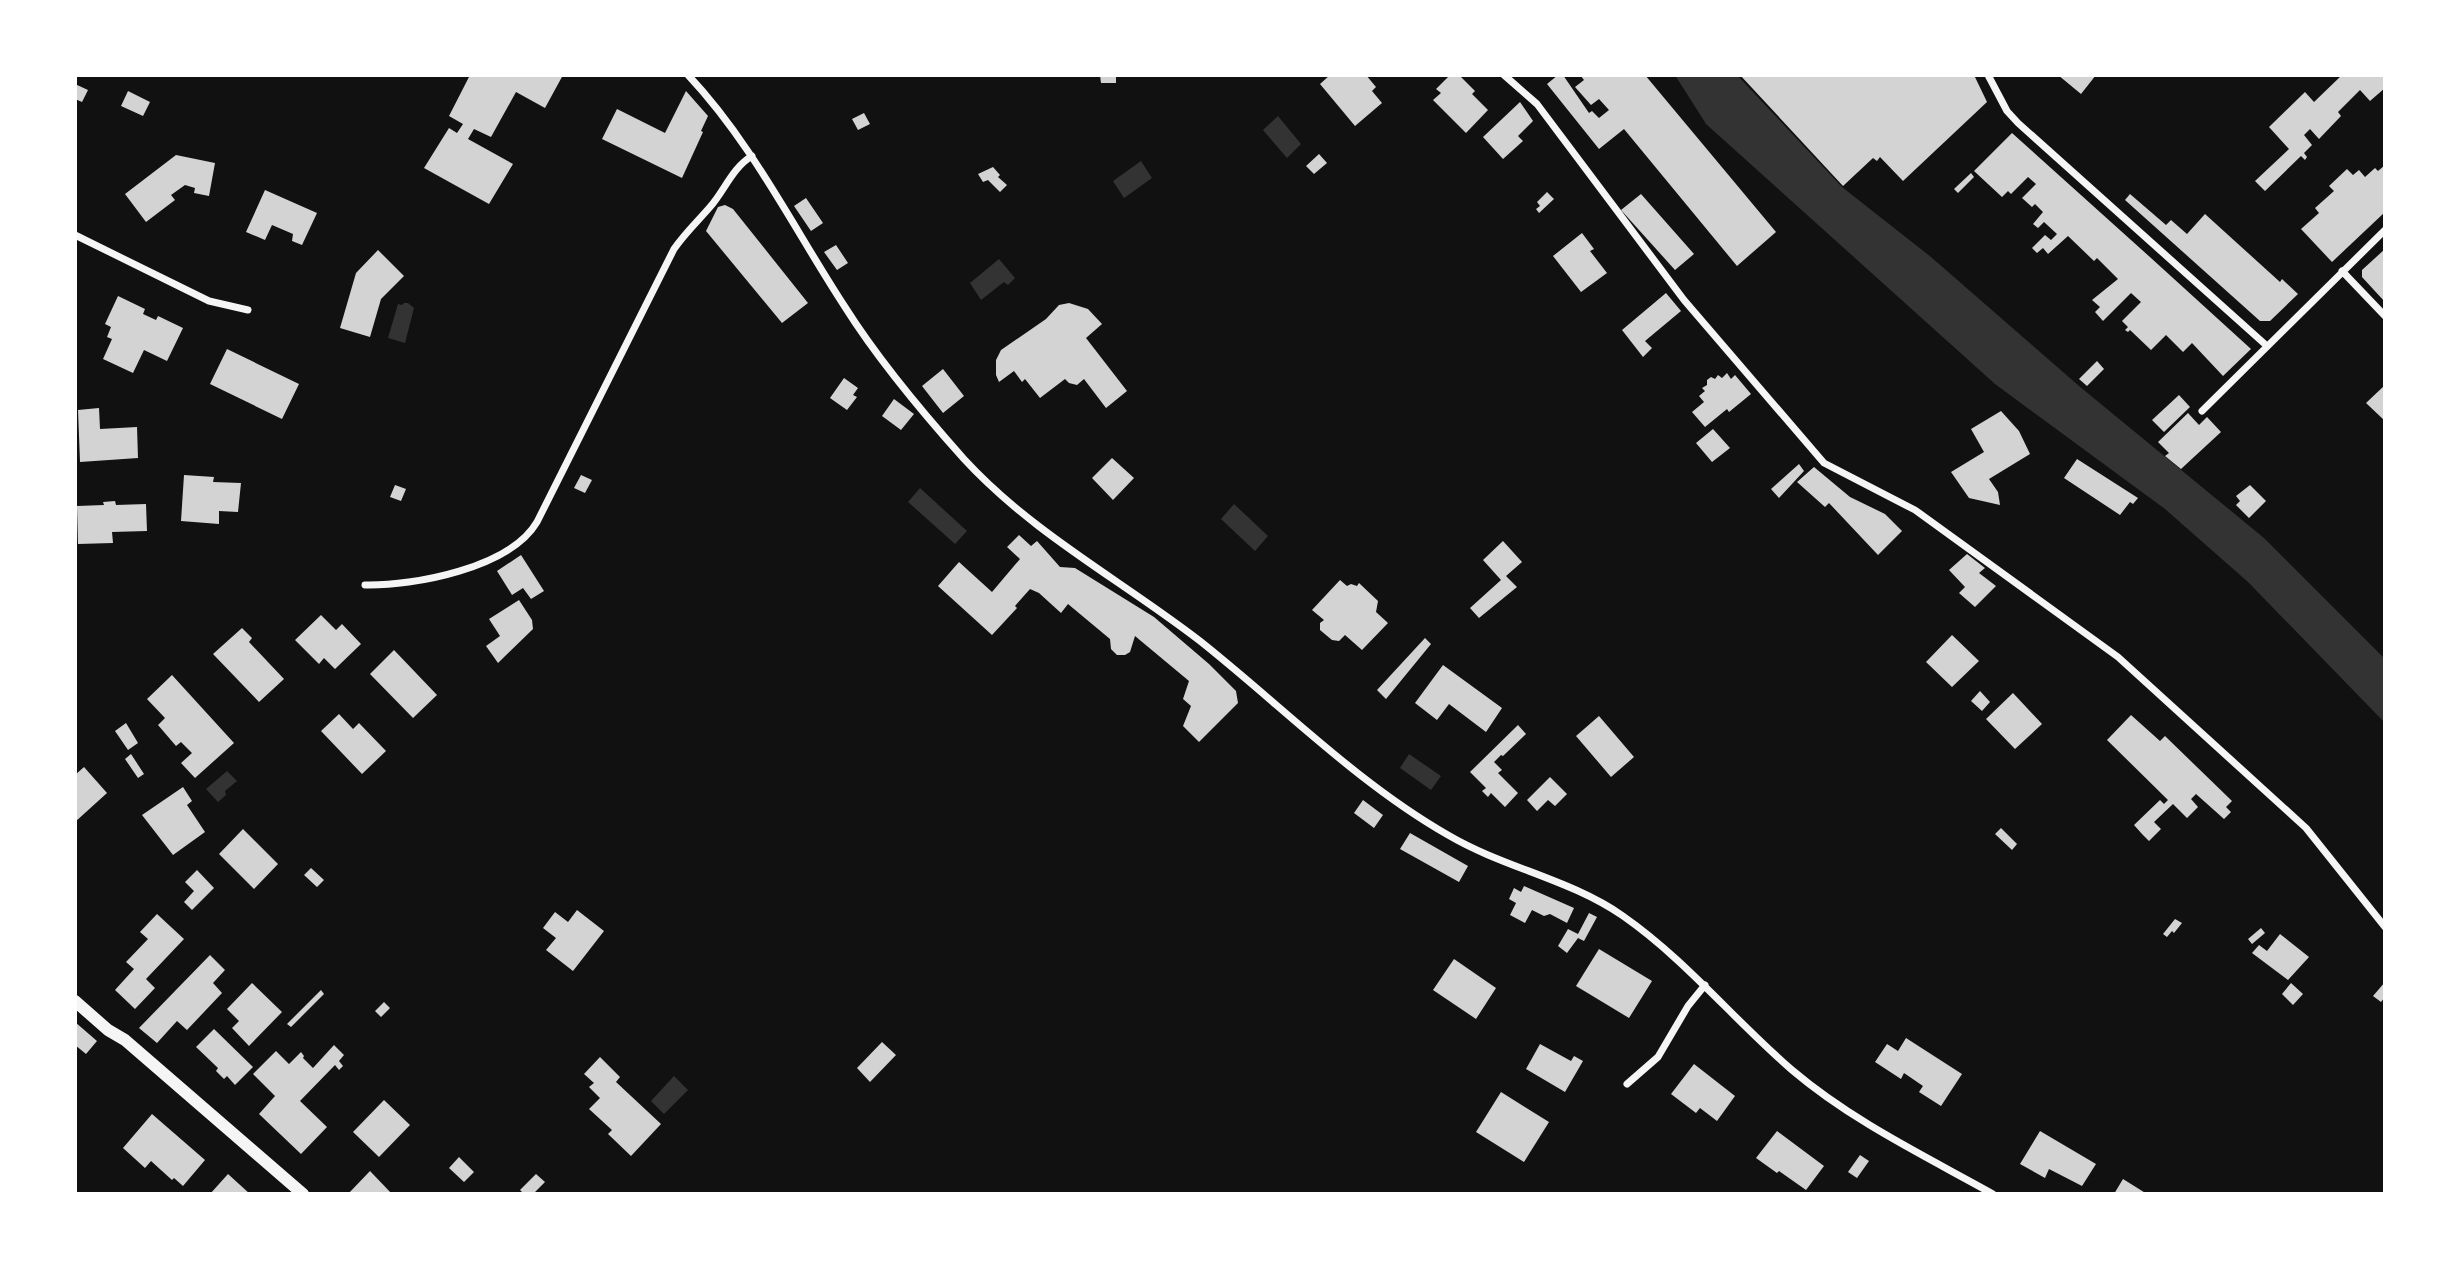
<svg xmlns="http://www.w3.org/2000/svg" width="2460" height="1269" viewBox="0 0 2460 1269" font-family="Jost,sans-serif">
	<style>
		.water { fill: #333 }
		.building { fill: #d3d3d3 }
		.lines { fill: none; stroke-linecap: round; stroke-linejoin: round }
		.minor { stroke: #f5f5f5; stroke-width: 7 }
		.tertiary { stroke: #f5f5f5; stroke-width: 12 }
	</style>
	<rect width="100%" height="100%" fill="#111"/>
	<path class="water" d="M1675,75H1737L1842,187L1931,257L2079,386L2264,538L2385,659V723L2248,582L2165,509L1995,384L1706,124Z
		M1278,116L1301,144L1287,158L1263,130Z
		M1141,161L1152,178L1124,198L1113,181Z
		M999,259L1015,278L1008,285L1004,282L981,300L970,283Z
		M404,303H408L414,308L405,343L388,338L398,304L402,305Z
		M920,488L967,531L955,544L908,502Z
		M1234,504L1268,536L1255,551L1221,519Z
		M1409,754L1441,776L1431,790L1400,768Z
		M227,771L237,781L225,791L226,795L218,802L206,789Z
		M674,1076L688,1090L664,1114L651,1101Z"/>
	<path class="building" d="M470,75H563L545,108L516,92L491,137L474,129L468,139L513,164L489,204L424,168L449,128L457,133L463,124L449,116Z
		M1100,75H1116V83H1101Z
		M1330,75H1366L1376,87L1372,91L1382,103L1355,126L1320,84Z
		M1450,75H1459L1475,91L1472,94L1488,110L1466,133L1433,100L1441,93L1436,89Z
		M1558,75H1563L1589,113L1592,111L1599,118L1609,110L1599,99L1591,105L1575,87L1584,80L1580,75H1645L1776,232L1737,266L1624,129L1599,149L1547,84Z
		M1740,75H1974L1987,102L1903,181L1880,157L1877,161L1873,158L1843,186Z
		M2058,75H2096L2081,94Z
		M2342,75H2385V88L2370,101L2360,90L2338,112L2341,116L2319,139L2310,129L2304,135L2312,145L2304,153L2307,157L2305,160L2301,156L2265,191L2255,181L2289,149L2269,127L2305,92L2314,102Z
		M75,84L88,90L82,102L75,99Z
		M128,91L150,102L143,116L121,106Z
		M686,91L708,116L701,131L703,132L682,178L602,139L617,109L665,133Z
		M1520,102L1533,121L1518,136L1523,141L1503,159L1483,137Z
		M864,113L870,124L858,130L852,119Z
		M2012,133L2151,258L2251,349L2223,376L2192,343L2183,352L2166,335L2151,350L2130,330L2128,332L2125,330L2128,327L2122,321L2141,302L2131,293L2103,321L2095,312L2100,307L2092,300L2118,279L2097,258L2094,261L2068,236L2048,254L2043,248L2037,253L2032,248L2045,235L2051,240L2057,234L2044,222L2038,228L2033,224L2043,212L2035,204L2032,207L2022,198L2036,184L2028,177L2011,194L2008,191L2002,197L1974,171Z
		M1319,154L1327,163L1314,174L1306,166Z
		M176,155L215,163L209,196L194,193L195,188L185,185L171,195L175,200L146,222L125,194Z
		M2385,165V212L2332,262L2301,229L2319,213L2315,208L2334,191L2329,186L2347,169L2353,175L2359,170L2365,177L2375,168L2378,171Z
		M993,167L1000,175L998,177L1007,185L1000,192L988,180L983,182L978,174Z
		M1971,173L1974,177L1958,193L1954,189Z
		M265,190L317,213L302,245L292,241L293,234L272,225L265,240L246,232Z
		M1547,192L1554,199L1539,213L1536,209L1540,206L1537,202Z
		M1641,194L1694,254L1675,270L1621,210Z
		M2130,194L2166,225L2171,220L2187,234L2205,214L2280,282L2282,279L2298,294L2270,321H2260L2125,200Z
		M806,198L823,223L811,231L794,206Z
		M725,205L733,209L808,303L782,323L706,231L718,207Z
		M1582,233L1594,249L1590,251L1607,273L1581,292L1553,256Z
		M836,245L848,263L837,270L824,252Z
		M2385,249V302L2362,277V270Z
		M378,250L404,276L381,299L370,337L340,328L356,273Z
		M1666,293L1681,311L1645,341L1652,348L1643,357L1622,330Z
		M118,296L145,309L143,314L156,320L158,316L183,328L167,361L144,350L133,373L103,359L112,339L107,337L111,327L105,324Z
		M1069,303L1088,309L1102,324L1086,338L1127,391L1106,408L1084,379L1077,385L1069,383L1065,379L1040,398L1025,379L1022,382L1014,371L999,382L996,375V360L1001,350L1046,319L1059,305Z
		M227,349L299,384L282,419L210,384Z
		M2097,361L2104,369L2087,386L2079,379Z
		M943,369L964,396L943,413L922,386Z
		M1727,373L1731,379L1735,375L1751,394L1729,412L1727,409L1705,427L1692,412L1704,402L1699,396L1705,391L1702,388L1707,385V380L1711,377L1715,379L1718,375L1722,378Z
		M844,378L858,388L853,395L857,397L847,410L830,398Z
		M2385,385V421L2366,403Z
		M2179,395L2190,407L2164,432L2152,420Z
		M894,399L914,414L901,430L882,416Z
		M99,408L100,429L137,427L138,458L80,462L78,410Z
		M2001,411L2019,431L2030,454L1989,479L1998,492L2000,505L1969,498L1951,472L1984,452L1971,429Z
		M2188,413L2199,425L2207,417L2221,432L2181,469L2165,456L2169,453L2158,442Z
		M1713,429L1730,448L1712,462L1696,443Z
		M1112,458L1134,478L1113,500L1092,478Z
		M2077,459L2138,498L2133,504L2130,502L2120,515L2064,478Z
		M1799,464L1804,471L1779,498L1771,489Z
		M1814,467L1850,497L1885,514L1902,531L1878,555L1829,503L1825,507L1797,482Z
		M184,475L214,477L213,482L241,483L238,512L219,511V524L181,521Z
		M581,475L592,480L585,493L574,488Z
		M395,485L406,489L401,501L390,497Z
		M2250,485L2266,501L2249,518L2236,505L2240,501L2236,496Z
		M115,501L116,505L146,504L147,531L112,532L113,543L78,544L77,506L104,505L103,502Z
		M1019,535L1031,546L1037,541L1060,567L1075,568L1154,617L1209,664L1236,691L1238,703L1199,742L1183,726L1191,706L1183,699L1189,681L1135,636L1130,652L1125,655H1117L1111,649L1110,639L1068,604L1061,613L1039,593L1030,589L1015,606L1017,608L992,635L938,586L959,562L992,592L1020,559L1007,547Z
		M1503,541L1522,562L1506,576L1517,587L1479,618L1470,608L1501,580L1483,560Z
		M1967,554L1985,568L1979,573L1996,586L1975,607L1959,593L1965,587L1949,570Z
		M521,555L544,591L531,599L523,588L512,595L497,571Z
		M1340,580L1347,586L1351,584L1357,586L1359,583L1378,601L1376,612L1388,623L1362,650L1345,635L1339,641L1332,640L1320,630V623L1324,620L1312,610Z
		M519,600L532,620L533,629L498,663L486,646L500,636L489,619Z
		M321,615L336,630L342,624L361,644L335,669L324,658L319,664L295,640Z
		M242,628L252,638L249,642L284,679L259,702L213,654Z
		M1952,635L1979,661L1952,687L1926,662Z
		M1425,638L1431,644L1386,699L1377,690Z
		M394,650L437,695L413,718L370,674Z
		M1443,665L1502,708L1486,732L1449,704L1437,720L1415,703Z
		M172,675L234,743L195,778L181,763L192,753L181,742L176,746L158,725L165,718L147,699Z
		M1980,691L1990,702L1982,711L1971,701Z
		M2013,693L2042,724L2015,749L1986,719Z
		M339,714L353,729L359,723L386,751L362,774L321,731Z
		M2131,715L2160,741L2165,736L2232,801L2226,807L2231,812L2224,819L2196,794L2191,799L2198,807L2187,818L2173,804L2154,822L2161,829L2149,841L2142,834L2134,825L2160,800L2164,804L2168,800L2107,740Z
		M1599,716L1634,757L1611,777L1576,736Z
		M126,723L138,743L128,750L115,731Z
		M1518,725L1526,734L1503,756L1501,755L1494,762L1502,770L1498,773L1518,793L1505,807L1491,793L1488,797L1482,791L1486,788L1470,772Z
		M131,754L144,774L138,778L125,759Z
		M84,767L107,793L75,822V775Z
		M1550,777L1567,794L1555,806L1548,800L1537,811L1527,800Z
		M183,787L192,801L187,805L205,832L173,855L142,815Z
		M1363,800L1383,815L1374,828L1354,813Z
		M2001,828L2017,844L2012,850L1995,834Z
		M243,829L278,864L254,889L219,854Z
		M1410,833L1468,866L1459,882L1400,849Z
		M311,868L324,880L317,887L304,875Z
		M197,870L214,888L192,910L184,902L194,891L185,882Z
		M1524,886L1574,908L1567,923L1550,914L1544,916L1532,910L1525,923L1510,915L1516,903L1509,899L1514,888L1521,892Z
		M577,910L604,931L573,971L546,950L556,938L543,928L555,912L568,922Z
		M1589,913L1597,917L1584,941L1578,938L1567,953L1558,946L1568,929L1578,934Z
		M157,914L184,939L146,979L155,988L135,1009L115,990L134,969L126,962L148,939L140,932Z
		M2175,919L2182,923L2174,933L2172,931L2167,937L2163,934Z
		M2261,928L2265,933L2252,944L2248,939Z
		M2280,934L2309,957L2288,980L2252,953L2259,945L2267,951Z
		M1599,949L1652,981L1629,1018L1576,986Z
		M210,955L225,970L213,983L222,993L187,1030L177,1021L157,1043L139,1028Z
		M1454,959L1496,988L1476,1019L1433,990Z
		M2385,982V997L2381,1002L2373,996Z
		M252,983L282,1012L249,1046L232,1028L239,1021L227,1009Z
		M2291,983L2303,994L2293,1005L2282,994Z
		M321,990L324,994L291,1027L287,1024Z
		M384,1002L390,1008L381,1017L375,1011Z
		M75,1022L97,1041L86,1054L75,1045Z
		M214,1029L253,1067L235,1085L227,1076L224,1079L216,1071L218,1068L196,1047Z
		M1906,1038L1962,1074L1941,1106L1919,1092L1923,1086L1904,1073L1901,1079L1875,1062L1887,1044L1898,1051Z
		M882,1042L896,1055L870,1082L857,1068Z
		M1540,1044L1571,1061L1574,1056L1583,1061L1565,1092L1526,1069Z
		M334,1045L344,1055L339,1061L343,1066L339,1070L335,1065L300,1101L327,1127L301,1154L259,1114L275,1096L253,1074L276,1051L289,1064L301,1052L304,1056L303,1058L313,1068Z
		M600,1057L620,1077L616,1082L661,1124L631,1156L608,1134L612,1130L589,1109L600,1098L589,1087L594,1083L584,1074Z
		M1694,1064L1735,1096L1717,1121L1700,1108L1696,1113L1671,1094Z
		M1501,1092L1549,1122L1524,1162L1476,1132Z
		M384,1100L410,1125L379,1157L353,1132Z
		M152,1114L205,1160L183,1186L174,1178L172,1180L151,1161L145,1168L123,1148Z
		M1777,1131L1824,1166L1806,1190L1779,1171L1777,1173L1756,1158Z
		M2040,1131L2096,1164L2082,1186L2049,1169L2045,1178L2020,1164Z
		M1860,1155L1869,1161L1857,1178L1848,1172Z
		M459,1157L474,1172L464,1182L449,1168Z
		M370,1171L392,1194H348Z
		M228,1174L250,1194H210Z
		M536,1174L545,1182L533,1194H524L520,1190Z
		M2123,1179L2147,1194H2114Z"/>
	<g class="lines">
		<path class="minor" d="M688,75C752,143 794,229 845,307C879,361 922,412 964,459C1032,533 1121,580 1200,641C1282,706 1357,783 1448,835C1504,868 1570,879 1623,916C1686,960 1734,1020 1792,1070C1852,1121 1925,1156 1993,1194
			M1504,75L1537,104L1684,300L1824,463L1915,510L2118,657L2306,828L2385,927
			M1988,75L2007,111L2018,123L2267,346
			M75,235L209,301L248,310
			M2342,271L2385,316
			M2202,411L2385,230
			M365,585C414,586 510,568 537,522L674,249C685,233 698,221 710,207C725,190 732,168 752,156
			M1627,1084L1658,1057L1688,1006L1705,985"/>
		<path class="tertiary" d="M75,1001L108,1030L125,1040L303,1194"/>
	</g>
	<rect width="2460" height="1269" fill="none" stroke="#ffffff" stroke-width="154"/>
</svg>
